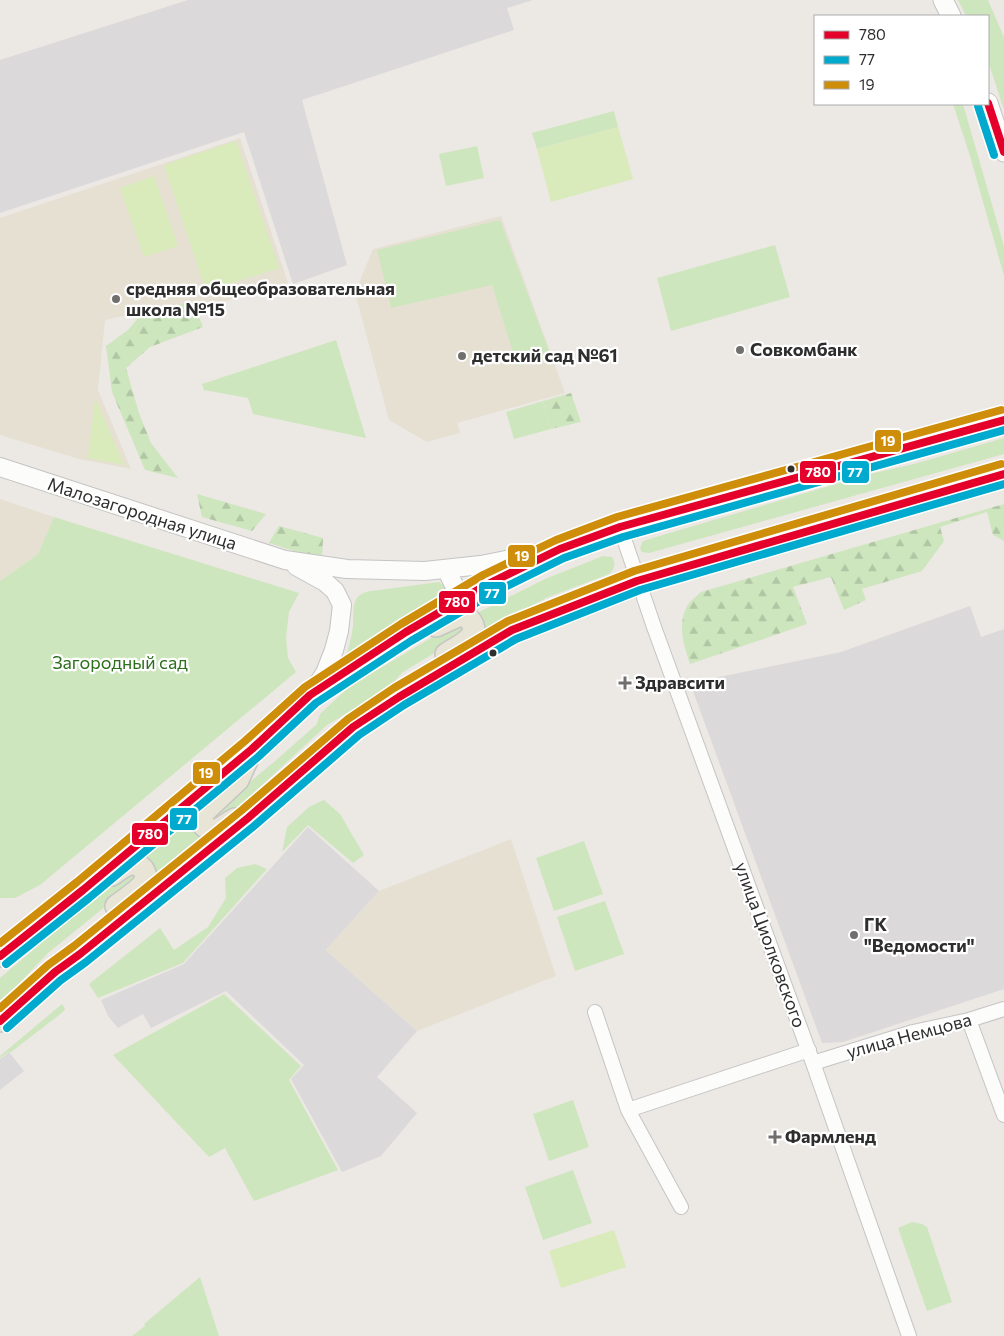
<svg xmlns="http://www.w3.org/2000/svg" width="1004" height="1336" viewBox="0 0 1004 1336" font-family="Commissioner,sans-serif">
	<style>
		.industrial { fill: #dcd9db }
		.education { fill: #e6e0d3 }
		.green { fill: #cee6be }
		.forest { fill: url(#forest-firs) }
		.pitch { fill: #d9eabb }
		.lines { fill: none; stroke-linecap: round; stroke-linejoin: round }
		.minor-casing { stroke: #c5c4c5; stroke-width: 16 }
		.tertiary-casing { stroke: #c5c4c5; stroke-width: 20 }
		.secondary-casing { stroke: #c5c4c5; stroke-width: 21 }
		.primary-casing { stroke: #c6c5c4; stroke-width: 24 }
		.minor { stroke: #fcfcfb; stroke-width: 14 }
		.tertiary { stroke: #fcfcfb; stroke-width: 18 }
		.secondary { stroke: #fcfcfb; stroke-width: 19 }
		.primary { stroke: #e8e4d6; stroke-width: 21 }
		.bus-1-casing { stroke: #fff; stroke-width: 11 }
		.bus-2-casing { stroke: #fff; stroke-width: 11 }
		.bus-3-casing { stroke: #fff; stroke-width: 11 }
		.bus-1 { stroke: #e4002b; stroke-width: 8 }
		.bus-2 { stroke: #00a9ce; stroke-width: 8 }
		.bus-3 { stroke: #cf8e09; stroke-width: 8 }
		.poi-dot { fill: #706f6e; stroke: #fff; stroke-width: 2 }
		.bus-dot { fill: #2e2e2e; stroke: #fff; stroke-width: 2 }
		.labels { text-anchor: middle; stroke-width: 4.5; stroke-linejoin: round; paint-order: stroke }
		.poi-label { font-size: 18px; font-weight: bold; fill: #2e2e2e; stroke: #fff; text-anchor: start }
		.street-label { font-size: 18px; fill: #2e2e2e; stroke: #fff }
		.park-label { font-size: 18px; fill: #2c6e1b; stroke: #fff }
		.line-badge { stroke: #fff; stroke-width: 2 }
		.badge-label { font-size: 14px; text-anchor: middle; font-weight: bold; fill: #fff }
	</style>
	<defs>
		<pattern id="forest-firs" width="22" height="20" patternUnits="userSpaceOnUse" patternTransform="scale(1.25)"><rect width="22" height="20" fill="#cee6be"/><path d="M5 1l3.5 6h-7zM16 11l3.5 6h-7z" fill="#b1c6a4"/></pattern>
	</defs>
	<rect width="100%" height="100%" fill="#ece8e4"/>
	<path class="industrial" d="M188,0H533L507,8L514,30L302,100L347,265L293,284L244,132L0,213V60Z
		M970,606L981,637L1004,629V989L843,1042L822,1043L690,683L841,652Z
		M308,827L379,891L326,950L417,1031L377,1077L417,1113L381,1156L342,1172L291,1079L304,1065L226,991L151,1028L143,1014L118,1028L108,1016L101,1000L184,964Z
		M9,1052L24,1071L0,1090V1059Z"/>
	<path class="education" d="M240,138L288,283L150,323L123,316L105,320L98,390L131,469L79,459L0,435V218Z
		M501,216L565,393L457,423L460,433L427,442L389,420L355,292L373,249Z
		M0,499L54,517L38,554L0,581Z
		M511,839L556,976L417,1031L326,950L379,891Z"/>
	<path class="green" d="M958,0H988L1004,37V110L988,61V16H966Z
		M953,104H963L1004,246V276L970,156Z
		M614,111L618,127L537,149L532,133Z
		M477,146L484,178L446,186L439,154Z
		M500,220L551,356L517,366L492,285L391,308L377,250Z
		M775,245L790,297L671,331L657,278Z
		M336,340L366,438L253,414L248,398L204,390L202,384Z
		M543,401L551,429L514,439L506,412Z
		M1004,438V454L649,553L642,552L640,549L642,542L646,540L870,474L914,464Z
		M54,517L299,593L289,612L286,637L288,658L296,672L40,885L15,898H0V581L38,554Z
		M603,556L612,557C616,564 615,568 609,574L546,598L477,636V613L545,579Z
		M439,582L446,587L448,593L401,619L347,654C349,645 352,635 353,626C354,610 350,594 371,591Z
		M458,622L462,623L464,635L403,672L385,691L327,725L221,823L215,826L210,815L274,762L317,724L320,714L350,686Z
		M324,800L340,814L364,855L353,863L308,825L282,852L287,827L309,807Z
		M193,816L204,836L152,878L143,859Z
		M584,841L603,894L554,911L536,858Z
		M255,864L267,869L183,963L98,998L89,984L160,928L174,950L208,927L226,898L225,878L237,868Z
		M133,869L138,880L48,953L12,991L0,1001V978L128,870Z
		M605,901L624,954L575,971L557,917Z
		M224,994L301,1066L289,1080L338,1170L254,1201L225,1148L209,1157L113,1055Z
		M62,1004L65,1009L63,1012L11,1052H8L0,1058V1056Z
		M573,1100L589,1147L549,1161L533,1114Z
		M573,1170L592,1223L543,1240L525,1187Z
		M912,1222L922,1224L927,1227L952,1302L927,1311L898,1228Z
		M200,1277L219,1336H132L145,1326L144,1324Z"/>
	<path class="forest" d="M193,302L203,327L150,347L126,368L139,413L151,443L178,478L145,470L112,392L106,346L128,330L144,311Z
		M571,393L581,422L551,429L543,401Z
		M197,494L266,514L252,531L202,517Z
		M1004,504V541L993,535L987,512L940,527L944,541L922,571L862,589L866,600L844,610L831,577L793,587L807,624L690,664C684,645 677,626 687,606C690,601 697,596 701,592Z
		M279,526L323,538L322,560L269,543Z"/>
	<path class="pitch" d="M618,127L633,179L551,202L537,149Z
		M236,141L279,268L206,291L164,165Z
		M154,176L178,246L144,257L120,188Z
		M95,398L124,465L88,458Z
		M614,1230L626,1267L561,1288L549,1251Z"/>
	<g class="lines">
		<g class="minor-casing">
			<path id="minor" d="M620,527L654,627L813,1063L909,1336
				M595,1012L628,1110L681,1207
				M969,1020L1004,1115
				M813,1063L913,1032L969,1020L1004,1009
				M628,1110L809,1050"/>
		</g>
		<g class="tertiary-casing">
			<path id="tertiary" d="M0,467L285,560L347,569L425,571L481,565L540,553
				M296,566L325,582L335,591L342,605L339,631L334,650L325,673L313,691
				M446,569L467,611"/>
		</g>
		<g class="secondary-casing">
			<path id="secondary" d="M943,0L951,16
				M988,103L1004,152"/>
		</g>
		<g class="primary-casing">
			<path id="primary" d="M436,626L458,616H466C487,634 460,645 446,654
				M235,819C221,826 215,838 201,823L202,817L205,811L238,780L250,754
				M112,875C121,869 133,857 143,869C145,872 146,876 145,880C143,887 123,901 116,906
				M0,956L83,890L252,749L310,695L406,632L488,584L560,549L620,527L900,450L1004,420
				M0,1021L55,972L80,954L248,818L353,727L399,697L512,630L637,581L1004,474"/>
		</g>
		<use href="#minor" class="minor"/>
		<use href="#tertiary" class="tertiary"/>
		<use href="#secondary" class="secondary"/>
		<use href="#primary" class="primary"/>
		<g class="bus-1-casing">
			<path id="bus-1" d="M988,103L1004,152
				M0,956L83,890L252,749L310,695L406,632L488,584L560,549L620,527L1004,420
				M0,1021L55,972L80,954L248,818L353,727L399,697L512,630L637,581L1004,474"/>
		</g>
		<g class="bus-2-casing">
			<path id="bus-2" d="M978,106L994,155
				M6,964L89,898L258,757L316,703L411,641L493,593L564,558L623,537L1004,430
				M7,1028L61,980L86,962L254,826L359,735L404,705L516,639L640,590L1004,484"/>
		</g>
		<g class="bus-3-casing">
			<path id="bus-3" d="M0,943L77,882L245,741L305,687L401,624L483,575L556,540L617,517L1001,410
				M0,1008L48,965L74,946L242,810L348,719L394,688L508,621L634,571L1001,464"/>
		</g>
		<use href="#bus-1" class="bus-1"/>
		<use href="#bus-2" class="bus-2"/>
		<use href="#bus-3" class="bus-3"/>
	</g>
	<g class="poi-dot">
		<circle cx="116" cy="299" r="5"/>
		<circle cx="740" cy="350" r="5"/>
		<circle cx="462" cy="356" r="5"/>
		<path d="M622.5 675.5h5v5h5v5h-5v5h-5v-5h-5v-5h5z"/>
		<circle cx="854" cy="935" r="5"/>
		<path d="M772.5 1129.5h5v5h5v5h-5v5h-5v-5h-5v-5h5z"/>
	</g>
	<g class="bus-dot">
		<circle cx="791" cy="469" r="4.5"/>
		<circle cx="493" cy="653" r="4.5"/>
	</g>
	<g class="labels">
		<g class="poi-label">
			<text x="126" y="295">средняя общеобразовательная<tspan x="126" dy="21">школа №15</tspan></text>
			<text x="750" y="356">Совкомбанк</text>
			<text x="472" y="362">детский сад №61</text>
			<text x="635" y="689">Здравсити</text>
			<text x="864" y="931">ГК<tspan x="864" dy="21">"Ведомости"</tspan></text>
			<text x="785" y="1143">Фармленд</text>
		</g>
		<g class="street-label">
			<text transform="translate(142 514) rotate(18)" y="6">Малозагородная улица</text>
			<text transform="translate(770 945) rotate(70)" y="6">улица Циолковского</text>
			<text transform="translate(909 1036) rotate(-15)" y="6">улица Немцова</text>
		</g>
		<g class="park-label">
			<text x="120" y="669">Загородный сад</text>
		</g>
	</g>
	<g class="line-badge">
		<rect x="874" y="429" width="28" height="24" rx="5" fill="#cf8e09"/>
		<rect x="841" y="460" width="29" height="24" rx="5" fill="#00a9ce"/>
		<rect x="799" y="460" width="38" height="24" rx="5" fill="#e4002b"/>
		<rect x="507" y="544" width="29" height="24" rx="5" fill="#cf8e09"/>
		<rect x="478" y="581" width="29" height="24" rx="5" fill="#00a9ce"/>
		<rect x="438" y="590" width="38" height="24" rx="5" fill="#e4002b"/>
		<rect x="192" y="761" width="29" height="24" rx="5" fill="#cf8e09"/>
		<rect x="169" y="807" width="29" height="24" rx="5" fill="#00a9ce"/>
		<rect x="131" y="822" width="38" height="24" rx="5" fill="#e4002b"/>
	</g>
	<g class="badge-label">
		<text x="888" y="446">19</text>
		<text x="855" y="477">77</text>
		<text x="818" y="477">780</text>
		<text x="522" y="561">19</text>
		<text x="492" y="598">77</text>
		<text x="457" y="607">780</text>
		<text x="206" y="778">19</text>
		<text x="184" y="824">77</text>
		<text x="150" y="839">780</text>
	</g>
	<rect x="814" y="15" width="175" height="90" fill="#ffffff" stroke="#ababab"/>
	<rect x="824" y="31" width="25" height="8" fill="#e4002b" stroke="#ababab"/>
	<text x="859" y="40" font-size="15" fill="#2e2e2e">780</text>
	<rect x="824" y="56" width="25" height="8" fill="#00a9ce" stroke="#ababab"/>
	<text x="859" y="65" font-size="15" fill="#2e2e2e">77</text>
	<rect x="824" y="81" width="25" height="8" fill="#cf8e09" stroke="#ababab"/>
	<text x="859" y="90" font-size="15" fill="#2e2e2e">19</text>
</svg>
